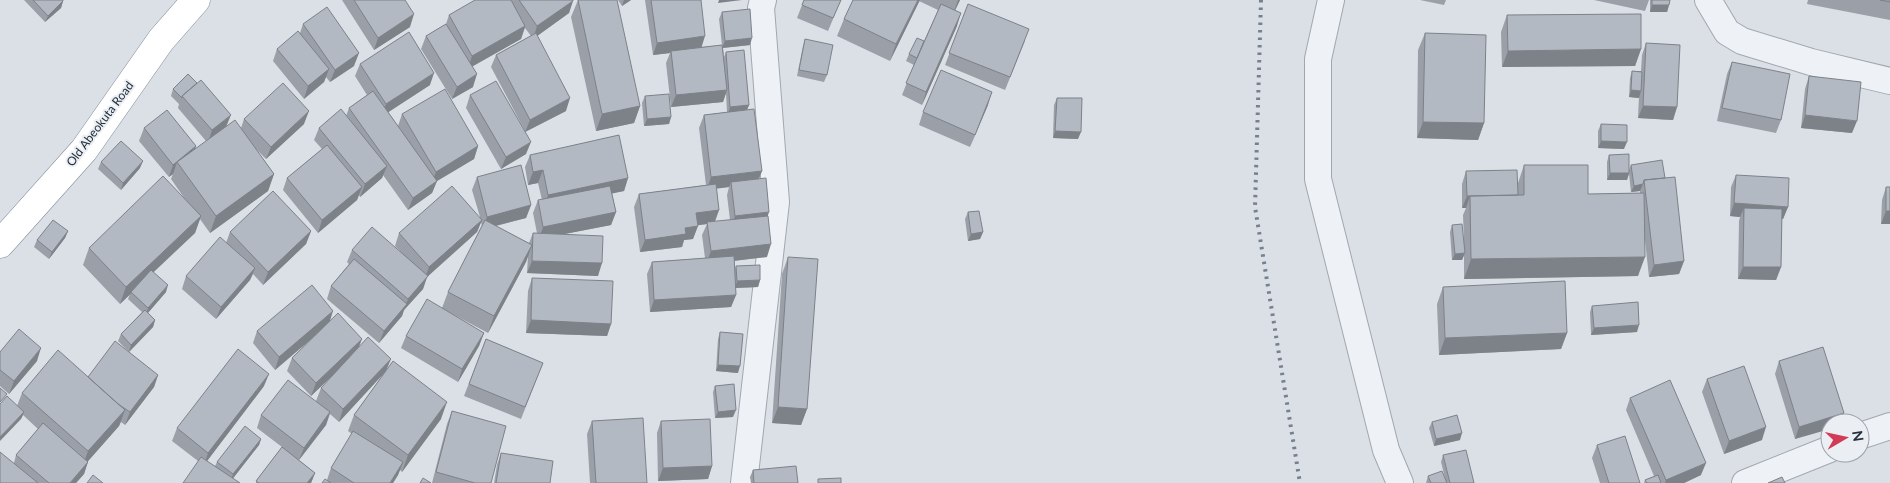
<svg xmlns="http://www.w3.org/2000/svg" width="1890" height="483" viewBox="0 0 1890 483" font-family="Lato,sans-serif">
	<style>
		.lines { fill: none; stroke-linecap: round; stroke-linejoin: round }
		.minor-casing { stroke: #a1a7b0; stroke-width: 28 }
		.trunk-casing { stroke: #838e9d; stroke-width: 29 }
		.minor { stroke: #eef1f5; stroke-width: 26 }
		.trunk { stroke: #fff; stroke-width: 28 }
		.rail { stroke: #758090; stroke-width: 4; stroke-dasharray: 2.5 5; stroke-linecap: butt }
		.wall { fill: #9a9fa8; fill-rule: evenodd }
		.shaded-wall { fill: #7d8288 }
		.building { fill: #b3b9c3; stroke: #7d8288 }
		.labels { text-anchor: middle; stroke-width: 4; stroke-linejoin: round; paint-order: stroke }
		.street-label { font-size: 12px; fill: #252f3d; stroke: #ebeff4 }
	</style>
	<rect width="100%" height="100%" fill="#dbe0e6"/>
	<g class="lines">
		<g class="minor-casing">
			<path id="minor" d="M1331,0L1318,59V179L1386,450L1400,483
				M1708,0L1727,32L1742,41L1811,62L1890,81
				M1860,436L1890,426
				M744,483L776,202L761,8L763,0
				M1745,483L1830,449"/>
		</g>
		<g class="trunk-casing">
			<path id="trunk" d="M0,244L84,150L161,40L196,0"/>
		</g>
		<use href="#minor" class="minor"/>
		<use href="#trunk" class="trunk"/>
		<path class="rail" d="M1261,0L1255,207L1300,483"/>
	</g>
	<path class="wall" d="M24,0H63V1L61,8L45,22Z
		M342,0H405L410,27L374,50Z
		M512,0H573L569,13L537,36L566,111L525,132L526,154L501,169L466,108L470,95L525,131L491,67L496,55L531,36L525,28L521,39L472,66L473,87L452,99L421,49L426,36L446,24L449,15L511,1Z
		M578,0L640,106L634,123L596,131L571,17Z
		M618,0H631L622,6Z
		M645,0H701V47L722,45L719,19L722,12L750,45L723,48L724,57L726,52L749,105L747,110L762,171L759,179L768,216L767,257L734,261V271L736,266L760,280L758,287L735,288L736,295L731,307L650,312L647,274L652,262L705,258L702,235L707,224L698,225L693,239L684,240L682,247L640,252L634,207L639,194L706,185L699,128L704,115L727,112L726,93L723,102L671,107L666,63L670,53L653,55ZM729,187L727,195L730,220L715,222L719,210L716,188Z
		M804,0H841L828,31L797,18Z
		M853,0H960L955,10L957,26L922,105L902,95L914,65L906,61L909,54L924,41L938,10L919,1L890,61L837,36L844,19Z
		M1420,0H1446L1444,5Z
		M1594,0H1649L1645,11Z
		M1650,0H1670L1669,5L1667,12H1650Z
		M1808,0H1890V20L1807,4Z
		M968,4L1025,41L1005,90L945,65Z
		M1507,15L1641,49L1635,66L1502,67L1501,32Z
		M303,24L354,66L330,82L326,77L324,82L304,99L273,61L277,49L300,33Z
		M1425,33L1484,123L1478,140L1417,138L1418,50Z
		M805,39L827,75L824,82L797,76L803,46Z
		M1646,43L1677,107L1673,120L1638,118L1639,96V98L1629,97L1630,78L1632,71H1641L1642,55Z
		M1732,62L1781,120L1776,133L1717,121L1727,74Z
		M360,64L430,85L388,112L398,126L402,114L478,146L474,159L437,181L432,193L408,210L383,175L382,178L360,197L359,195L357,200L318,233L283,190L287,178L322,149L314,140L319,128L346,116L349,108L367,95L355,76Z
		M1809,76L1852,133L1801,128L1805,89Z
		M173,89L227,126L241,128L244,119L304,124L266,159L254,147L274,174L268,191L210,233L200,219L195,233L153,272L166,292L148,313L155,320L153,327L129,352L118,341L121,334L142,312L128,299L130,294L120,304L83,265L89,248L187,202L171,179L173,174L169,177L139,141L144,128L196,146L195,149L206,141L178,108L179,104L171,96Z
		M645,96L671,117L669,124L644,126L642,103Z
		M1057,98L1078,139L1053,138L1054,105Z
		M988,105L970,147L919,125L923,112Z
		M1601,124L1624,149L1598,148V131Z
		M530,155L628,178L624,191L612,193L616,212L611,225L564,234L598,276L527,273L528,256L526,262L488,333L443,309L484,333L479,346L458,382L401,348L406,336L442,308L448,292L482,226L481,222L477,232L427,277L423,289L404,310L402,316L379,343L327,299L331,286L349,264L347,262L352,250L400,251L395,246L399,233L480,217L472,190L477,177L531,205L526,218L496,226L529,243L533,233H537L533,213L538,200H542L538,183L528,185L525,167Z
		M1609,155L1629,170L1631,165L1665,178L1684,261L1679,274L1649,277L1645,240L1638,276L1464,279V255L1462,260H1452L1450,232L1452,225L1464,241L1463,215L1466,208H1462V184L1466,171L1518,183L1524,165L1588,194L1640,193V191L1631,192L1629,174L1627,180H1607V162Z
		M101,162L140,168L121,190L98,169Z
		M1736,175L1788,207L1783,219H1782L1781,267L1776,280L1738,279L1739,221L1740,217L1730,216L1731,187Z
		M1886,187H1890V224H1881L1882,200Z
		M968,212L983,232L980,239L968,241L965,219Z
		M68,231L65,238L49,259L34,247L37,240Z
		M311,231L306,244L263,285L253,274L250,280L216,319L182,289L186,276L226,243L230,232Z
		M788,257L807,409L801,425L772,423L782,274Z
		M532,278L611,324L607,336L526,333L528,291Z
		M1443,287L1567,333L1561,349L1439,355L1437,304Z
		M1592,306L1637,332L1591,335L1590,312Z
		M329,322L359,346L386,371L441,419L402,472L400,470L398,475L393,483H322L327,480L331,468L352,434L348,431L354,415L386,371L339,422L330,414L326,425L299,460L315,473L311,483H256V481L282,447L257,428L261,415L320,405L316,401L321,388L332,376L311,396L287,371L292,358L318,333L275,370L253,343L257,331Z
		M720,332L738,373L716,371L718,339Z
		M486,339L543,363L521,419L464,396Z
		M0,352L37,361L9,394L0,386Z
		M1779,361L1844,413L1840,423H1830L1795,439L1775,374Z
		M158,375L154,387L125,425L121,422L119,426L88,461L84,474L76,483H0L14,463L16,455L38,429L23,415L21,419L6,398L17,406L22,393L88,377Z
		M1707,379L1762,440L1724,454L1702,392Z
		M264,386L207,461L215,466L217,462L261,439L259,445L233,478L198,461L172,441L177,428Z
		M715,386L733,417L715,418L713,392Z
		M1630,398L1701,475L1684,483H1644L1645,480L1654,476L1626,410Z
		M452,411L491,483H432L447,424Z
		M592,421L647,483H590L587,434Z
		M661,421L712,466L708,479L658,481L657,433Z
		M1432,422L1460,440L1434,446L1429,428Z
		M1597,445L1640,483H1600L1592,458Z
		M501,453L550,483H494L497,465Z
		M1443,455L1474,483H1426L1428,476L1445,478L1441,462Z
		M753,470L798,483H751L750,477Z"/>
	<path class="shaded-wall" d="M624,0H631L622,6Z
		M719,0H742L718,3Z
		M918,0H920L890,61L896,44Z
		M958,0H960L952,17Z
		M63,1L61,8L45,22L48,16Z
		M573,1L569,13L533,39L537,26Z
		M1652,5H1669L1667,12H1650Z
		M961,13L957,26L922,105L926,92Z
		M414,14L410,27L374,50L378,38Z
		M525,26L521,39L468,69L472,56Z
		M705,36L701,49L671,51L670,53L653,55L657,43Z
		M752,38L750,45L722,48L725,41Z
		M1641,49L1635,66L1502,67L1508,51Z
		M359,53L354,66L330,82L335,70Z
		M329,69L324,82L304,99L308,86Z
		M434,73L430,85L381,117L386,104Z
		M477,74L473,87L452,99L457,87Z
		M727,90L723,102L671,107L676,95Z
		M1631,90L1641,91L1639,98L1629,97Z
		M992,92L988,105L970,147L975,135Z
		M570,98L566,111L525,132L530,120Z
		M749,105L746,112L728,114L730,107Z
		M640,106L634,123L596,131L602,114Z
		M1643,106L1677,107L1673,120L1638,118Z
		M309,111L304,124L266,159L271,147Z
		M231,115L226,127L208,143L212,130Z
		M1805,115L1857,121L1852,133L1801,128Z
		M671,117L669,124L644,126L647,119Z
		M1423,122L1484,123L1478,140L1417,138Z
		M1055,131L1081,132L1078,139L1053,138Z
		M1601,141L1627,142L1624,149L1598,148Z
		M531,142L526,154L501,169L506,157Z
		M196,146L192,159L177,162L173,174L169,177L173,165Z
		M478,146L474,159L437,181L432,193L408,210L413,198L431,184L436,172Z
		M143,161L140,168L121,190L123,183Z
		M387,166L382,178L360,197L365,184Z
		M543,170L538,183L528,185L533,172Z
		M762,171L757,183L731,182L729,187L707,190L711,177Z
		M1610,173H1629L1627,180H1607Z
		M274,174L268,191L210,233L216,216Z
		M628,178L624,191L544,208L548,195Z
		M1643,184L1640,191L1631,192L1634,186Z
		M362,187L357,200L318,233L322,220Z
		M1467,196H1470L1466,208H1462Z
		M1734,203L1788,207L1783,219L1743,217L1744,208L1740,217L1730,216Z
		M531,205L526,218L483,229L487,217Z
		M719,210L714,223L707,222V224L692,226L696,213Z
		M1886,211H1890V224H1881Z
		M616,212L611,225L539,239L543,227Z
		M769,212L765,225L731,228L735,216Z
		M201,216L195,233L120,304L126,287Z
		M482,220L477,232L427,277L423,289L404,310L402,316L379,343L384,331L406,304L408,299L424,280L429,267Z
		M698,226L693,239L684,240L682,247L640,252L645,240L685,228Z
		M68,231L65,238L49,259L52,252Z
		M311,231L306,244L263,285L268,272Z
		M983,232L980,239L968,241L971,234Z
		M771,244L767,257L706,264L711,251Z
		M532,245L526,262L488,333L494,316Z
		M1465,253L1462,260H1452L1455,254Z
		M1645,257L1638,276L1464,279L1471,259Z
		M532,261L602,263L598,276L527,273Z
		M1684,261L1679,274L1649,277L1654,265Z
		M1743,267H1781L1776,280L1738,279Z
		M255,268L250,280L216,319L221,307Z
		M760,280L758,287L735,288L737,281Z
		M168,285L166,292L146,315L148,308Z
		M736,295L731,307L650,312L654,300Z
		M333,311L329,324L275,370L279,357Z
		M155,320L153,327L129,352L131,345Z
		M531,320L611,324L607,336L526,333Z
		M1639,325L1637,332L1591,335L1594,328Z
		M484,333L479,346L458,382L462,369Z
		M1567,333L1561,349L1439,355L1445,338Z
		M362,339L357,352L311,396L316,383Z
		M41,348L37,361L9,394L14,381Z
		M391,359L386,371L339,422L343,409Z
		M718,365L740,366L738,373L716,371Z
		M269,374L264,386L204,465L208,453Z
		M158,375L154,387L125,425L130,412Z
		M447,402L441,419L402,472L408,455Z
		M778,407L807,409L801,425L772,423Z
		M125,410L119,426L82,468L88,451Z
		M736,410L733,417L715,418L718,412Z
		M24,412L21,419L0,441V437Z
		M330,412L326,425L299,460L304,448Z
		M1844,413L1840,423H1830V429L1795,439L1799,427Z
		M1766,427L1762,440L1724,454L1729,441Z
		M1462,433L1460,440L1434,446L1436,439Z
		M261,439L259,445L231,481L233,474Z
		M88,462L84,474L76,483H70Z
		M403,462L398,475L393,483H390Z
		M1706,463L1701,475L1684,483H1665L1666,480Z
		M712,466L708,479L658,481L663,468Z
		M315,473L311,483H307Z"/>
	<path class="building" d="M33,0H63V1L48,16Z
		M354,0H405L414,14L378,38Z
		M475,0H511L525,26L472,56L449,15Z
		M519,0H573V1L537,26Z
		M578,0H617L640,106L602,114Z
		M651,0H701L705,36L657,43Z
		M804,0H841L833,18L802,5Z
		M853,0H918L896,44L844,19Z
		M1652,0H1670L1669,5H1652Z
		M1880,0H1890V2Z
		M941,4L961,13L926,92L906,83Z
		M968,4L1029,29L1010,77L949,53Z
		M327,7L359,53L335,70L303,24Z
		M750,9L752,38L725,41L722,12Z
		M1641,14V49L1508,51L1507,15Z
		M446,24L477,74L457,87L426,36Z
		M298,31L329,69L308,86L277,49Z
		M409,32L434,73L386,104L360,64Z
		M536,33L570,98L530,120L496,55Z
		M1425,33L1486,35L1484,123L1423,122Z
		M917,38L924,41L917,58L909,54Z
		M805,39L833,45L827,75L799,70Z
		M1646,43L1680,45L1677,107L1643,106Z
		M722,45L727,90L676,95L671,51Z
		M744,50L749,105L730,107L726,52Z
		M1732,62L1790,74L1781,120L1722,108Z
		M941,70L992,92L975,135L923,112Z
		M1632,71L1642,72L1641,91L1631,90Z
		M188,74L197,83L182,96V98L173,89Z
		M1809,76L1861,82L1857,121L1805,115Z
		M201,80L231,115L212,130L182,96Z
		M496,81L531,142L506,157L470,95Z
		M283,83L309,111L271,147L244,119Z
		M445,89L478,146L436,172L402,114Z
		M373,91L437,181L413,198L349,108Z
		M669,94L671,117L647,119L645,96Z
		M1057,98H1082L1081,132L1055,131Z
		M341,109L387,166L365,184L319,128Z
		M754,109L762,171L711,177L704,115Z
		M167,110L196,146L173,165L144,128Z
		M235,120L274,174L216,216L177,162Z
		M1601,124L1627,125V142L1601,141Z
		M619,135L628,178L548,195L543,170L533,172L530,155Z
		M121,141L143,161L123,183L101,162Z
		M327,145L362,187L322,220L287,178Z
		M1629,154V173H1610L1609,155Z
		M1662,160L1665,178L1644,180L1643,184L1634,186L1631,165Z
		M521,165L531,205L487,217L477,177Z
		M1524,165H1588V194L1644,193L1645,257L1471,259L1470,196L1524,195Z
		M1517,170L1518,195L1467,196L1466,171Z
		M1736,175L1789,178L1788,207L1734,203Z
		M163,176L201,216L126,287L89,248Z
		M1675,177L1684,261L1654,265L1644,180Z
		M766,178L769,212L735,216L731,182Z
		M716,184L719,210L696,213L698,226L685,228L686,234L645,240L639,194Z
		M452,186L482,220L429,267L399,233Z
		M610,186L616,212L543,227L538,200Z
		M1886,187H1890V211H1886Z
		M273,191L311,231L268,272L230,232Z
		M1744,208L1782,209L1781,267H1743Z
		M979,211L983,232L971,234L968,212Z
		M768,216L771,244L711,251L707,222Z
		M53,220L68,231L52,252L37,240Z
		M485,220L532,245L494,316L448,292Z
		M1462,224L1465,253L1455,254L1452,225Z
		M372,227L428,276L408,299L352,250Z
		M533,233L603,236L602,263L532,261Z
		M220,237L255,268L221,307L186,276Z
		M734,256L736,295L654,300L652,262Z
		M788,257L818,259L807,409L778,407Z
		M354,259L407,304L384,331L331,286Z
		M760,265V280L737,281L736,266Z
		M151,270L168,285L148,308L131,292Z
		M532,278L613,281L611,324L531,320Z
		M1565,281L1567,333L1445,338L1443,287Z
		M312,285L333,311L279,357L257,331Z
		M427,299L484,333L462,369L406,336Z
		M1638,302L1639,325L1594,328L1592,306Z
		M145,310L155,320L131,345L121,334Z
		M338,313L362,339L316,383L292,358Z
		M19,329L41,348L14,381L0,370V352Z
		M720,332L743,334L740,366L718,365Z
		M368,337L391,359L343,409L321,388Z
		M486,339L543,363L525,407L469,384Z
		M115,341L158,375L130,412L118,404L88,377Z
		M1823,347L1844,413L1799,427L1779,361Z
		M238,349L269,374L208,453L177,428Z
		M58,350L125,410L88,451L22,393Z
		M393,361L447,402L408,455L354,415Z
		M1744,366L1766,427L1729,441L1707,379Z
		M288,380L330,412L304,448L261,415Z
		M1670,380L1706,463L1666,480L1630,398Z
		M734,384L736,410L718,412L715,386Z
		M0,388L7,394L0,402Z
		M7,396L24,412L0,437V404Z
		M452,411L506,426L491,483H475L436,472Z
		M1457,415L1462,433L1436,439L1432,422Z
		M643,418L647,483H596L592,421Z
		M710,419L712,466L663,468L661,421Z
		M43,423L88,462L70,483H49L16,455Z
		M245,426L261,439L233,474L217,462Z
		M353,431L403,462L390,483H354L331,468Z
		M1625,436L1640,483H1609L1597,445Z
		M282,447L315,473L307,483H259L256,481Z
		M1466,450L1474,483H1450L1443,455Z
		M0,452L38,483H0Z
		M501,453L553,461L550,483H496Z
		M201,457L240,483H183Z
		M796,466L798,483H754L753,470Z
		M1442,471L1447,483H1431L1428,476Z
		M93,475L103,483H87Z
		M1658,475L1661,483H1647L1645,480Z
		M1782,477L1785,483H1768Z
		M423,478L431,483H420Z
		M841,478V483H818V479Z
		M325,479L331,483H322Z"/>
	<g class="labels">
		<g class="street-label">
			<text transform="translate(100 124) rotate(-53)" y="4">Old Abeokuta Road</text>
		</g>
	</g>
	<g transform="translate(1845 438) rotate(81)"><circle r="24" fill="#ebeff4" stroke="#9ca2ab"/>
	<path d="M0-4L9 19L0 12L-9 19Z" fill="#d13b57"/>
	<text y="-8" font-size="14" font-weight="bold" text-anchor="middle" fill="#252f3d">N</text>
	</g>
</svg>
